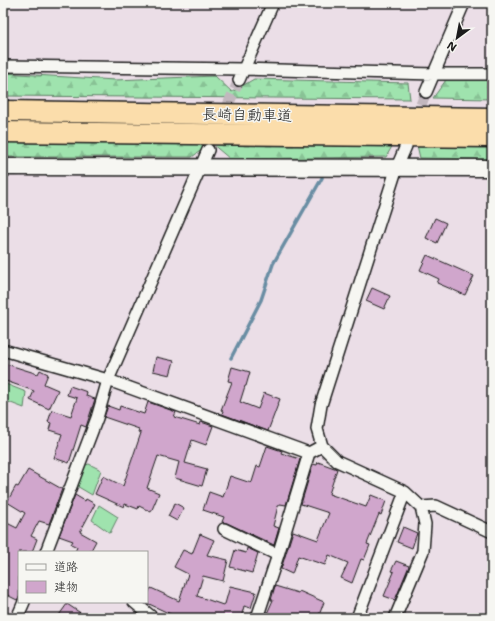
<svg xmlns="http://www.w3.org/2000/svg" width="495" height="621" viewBox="0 0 495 621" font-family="'Shantell Sans','Klee One',sans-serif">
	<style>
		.forest { fill: url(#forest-firs); stroke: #5e8065 }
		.garden { fill: #9fe3ae; stroke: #5e8065 }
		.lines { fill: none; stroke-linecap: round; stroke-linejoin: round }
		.stream { stroke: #698da3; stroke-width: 3.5 }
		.building { fill: #d0a6cc; stroke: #1c1c1c }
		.street-tunnel { stroke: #c2b7be; stroke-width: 11; stroke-dasharray: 11 5.5; stroke-linecap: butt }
		.street-casing { stroke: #1c1c1c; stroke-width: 14 }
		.secondary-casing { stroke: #1c1c1c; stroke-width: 19 }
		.highway-casing { stroke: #1c1c1c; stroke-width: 23 }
		.street { stroke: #f6f6f2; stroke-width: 11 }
		.secondary { stroke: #f6f6f2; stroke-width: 16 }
		.highway { stroke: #fbddab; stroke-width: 20 }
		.labels { text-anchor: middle; stroke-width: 3; stroke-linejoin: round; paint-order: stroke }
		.street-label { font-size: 15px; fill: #1c1c1c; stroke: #f6f6f2 }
	</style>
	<defs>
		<pattern id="forest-firs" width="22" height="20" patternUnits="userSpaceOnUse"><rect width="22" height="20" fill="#9fe3ae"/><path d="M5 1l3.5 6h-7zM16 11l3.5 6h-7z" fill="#88c295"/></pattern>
	</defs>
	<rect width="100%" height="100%" fill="#ebdee7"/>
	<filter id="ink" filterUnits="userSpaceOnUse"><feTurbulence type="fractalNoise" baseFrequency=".025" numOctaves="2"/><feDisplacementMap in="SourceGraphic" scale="8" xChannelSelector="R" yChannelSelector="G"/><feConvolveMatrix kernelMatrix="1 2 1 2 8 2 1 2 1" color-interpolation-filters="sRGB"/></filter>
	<g filter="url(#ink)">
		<path class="forest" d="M3,73L115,80L215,76L232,92L254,79L408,83L410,99L3,96Z
			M492,78V99L433,98L446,80Z
			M3,139L394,143L386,157L230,159L211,143L192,157H3Z
			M416,141L492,142V159L420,158Z"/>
		<path class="garden" d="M3,383L26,392L24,408L3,400Z
			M89,464L101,470L92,495L75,485L82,466Z
			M99,505L118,517L110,533L92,520Z"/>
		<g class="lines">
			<path class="stream" d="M231,358L261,300L273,264L322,178"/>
		</g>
		<path class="building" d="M435,218L446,223L437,243L426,238Z
			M427,255L474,276L465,295L437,283L439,279L420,270Z
			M372,288L390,296L384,309L366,301Z
			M156,357L174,361L170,375L153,371Z
			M3,363L38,374L40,370L48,374L44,384L58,390L49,409L30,400L34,391L3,380Z
			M232,367L250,372L246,386H245L240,402L258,409L264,393L280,399L268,431L222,414L223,411L221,410L232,382L228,381Z
			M70,386L87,392L86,396L95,399L86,427L81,425L69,463L54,458L62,434L49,430L51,423L48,422L52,410L71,416L77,398L67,395Z
			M148,402L176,412L174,417L200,425L201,422L213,426L206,445L192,440L185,463L207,469L202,486L175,478L179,462L158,456L147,488L159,493L151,512L139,506L138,509L125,504L124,507L95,494L103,476L123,486L141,433L138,432L139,429L104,417L108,406L119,410L120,406L144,414Z
			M267,446L282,451L281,453L300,459L286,505L280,504L279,506H278L273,526L279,528L274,545L227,523L222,522L224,517L203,510L209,492L223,497L230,476L251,483L252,482L257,466L260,467Z
			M318,462L337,469L329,494L366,507L371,495L386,501L381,515L379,514L367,544L370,545L364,560L361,559L352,583L341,578L348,563L329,555L325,565L298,556L292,574L281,569L293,531L318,540L329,513L301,504L313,464L317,465Z
			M28,470L62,489L49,524L39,521L31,536L37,539L32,552H19V597L17,600L3,593V521L17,528L25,513L7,502L16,486L18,487Z
			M75,495L85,501L86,499L95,504L80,532L96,541L90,552H75L77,547L71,544L73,541L59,536Z
			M175,503L184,508L177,521L168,516Z
			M403,527L417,533L412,548L397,542Z
			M200,534L214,540L207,555L228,560L223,581L203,576L197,596L223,605L225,604L230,586L256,592L251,608L244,606L241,618H224L217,616L216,618H179L147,603V595L151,588L179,601L188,574L174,567L183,550L192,554Z
			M247,548L258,553L252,573L230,567L235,550L246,553Z
			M396,561L409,566L395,600L384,596L394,572L391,571Z
			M275,586L298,593L299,591L324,602L318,618H265L273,600H271Z
			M67,604L88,618H57Z"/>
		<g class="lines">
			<path class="street-tunnel" d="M415,120L426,92
				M208,150L239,80"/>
			<g class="street-casing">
				<path id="street" d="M3,66L244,69L434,74H492
					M239,80L273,3
					M426,92L464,3
					M3,350L108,380L309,453L322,446
					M421,507L436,506L492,532
					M224,529L278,555
					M46,552L97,418L108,380L208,150
					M134,602L153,618
					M17,618L24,602
					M257,618L278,555L309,453
					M357,618L405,492
					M395,618L423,551L425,524L421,507L405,492L337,461L322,446L317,429L321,405L397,167L406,146"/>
			</g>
			<g class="secondary-casing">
				<path id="secondary" d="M3,167L492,168"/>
			</g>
			<g class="highway-casing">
				<path id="highway" d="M3,111L492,118
					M3,132L492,137"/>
			</g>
			<use href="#street" class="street"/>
			<use href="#secondary" class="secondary"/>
			<use href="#highway" class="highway"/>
		</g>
	</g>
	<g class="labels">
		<g class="street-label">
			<text transform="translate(247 115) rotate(1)" y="5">長崎自動車道</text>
		</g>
	</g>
	<rect width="495" height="621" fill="none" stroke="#f6f6f2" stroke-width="16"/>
	<rect x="8" y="8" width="479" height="605" fill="none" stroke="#1c1c1c" stroke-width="1.5" filter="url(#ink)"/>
	<rect x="18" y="551" width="130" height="52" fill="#f6f6f2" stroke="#9f9f9c"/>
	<rect x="26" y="564" width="20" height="6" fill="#f6f6f2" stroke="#9f9f9c"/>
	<text x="54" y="571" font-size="12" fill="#1c1c1c">道路</text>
	<rect x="26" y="581" width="20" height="12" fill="#d0a6cc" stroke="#9f9f9c"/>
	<text x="54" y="591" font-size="12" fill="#1c1c1c">建物</text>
	<g transform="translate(457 38) rotate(212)" stroke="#f6f6f2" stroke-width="3" paint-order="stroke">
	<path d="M0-3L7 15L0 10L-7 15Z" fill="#1c1c1c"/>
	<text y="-6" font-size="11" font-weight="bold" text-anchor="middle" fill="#1c1c1c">N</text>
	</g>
</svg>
